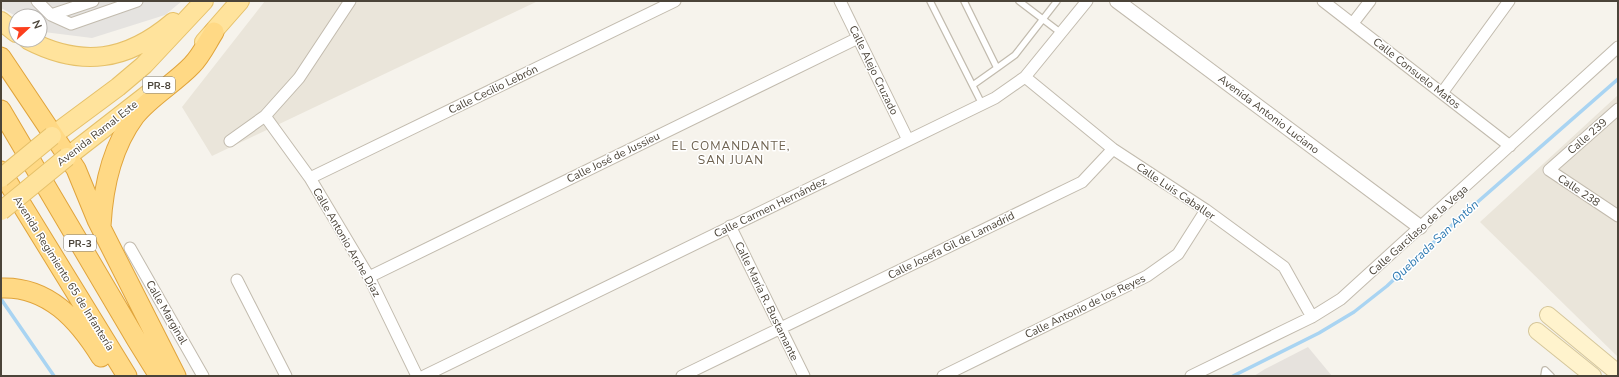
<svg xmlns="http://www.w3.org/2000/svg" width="1619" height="377" viewBox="0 0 1619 377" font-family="'Nunito Sans',sans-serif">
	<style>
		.residential { fill: #eae5da }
		.industrial { fill: #e6e2dd }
		.parking { fill: #e5e3e0 }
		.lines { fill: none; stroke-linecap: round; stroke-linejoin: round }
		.stream { stroke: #a9d4f2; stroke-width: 3.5 }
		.service-casing { stroke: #c2bbae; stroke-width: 8 }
		.minor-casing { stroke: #c2bbae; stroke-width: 13 }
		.tertiary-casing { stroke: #c2bbae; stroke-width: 16 }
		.secondary-casing { stroke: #d6c79b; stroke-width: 18 }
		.primary-casing { stroke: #e6c16a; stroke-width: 20 }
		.trunk-casing { stroke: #e0a43c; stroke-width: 21 }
		.service { stroke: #fff; stroke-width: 5.5 }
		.minor { stroke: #fff; stroke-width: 11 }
		.tertiary { stroke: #fff; stroke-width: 14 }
		.secondary { stroke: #fff3cd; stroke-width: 16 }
		.primary { stroke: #ffe39c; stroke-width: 18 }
		.trunk { stroke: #ffd985; stroke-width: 19 }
		.primary-bridge-casing { stroke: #e6c16a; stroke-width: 20; stroke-linecap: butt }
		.primary-bridge { stroke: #ffe39c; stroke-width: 18 }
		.labels { text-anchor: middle; stroke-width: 3; stroke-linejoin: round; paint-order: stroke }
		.shield { fill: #fff; stroke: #817c74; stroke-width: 1 }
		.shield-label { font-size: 10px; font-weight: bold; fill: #4b4439 }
		.street-label { font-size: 11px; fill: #4b4439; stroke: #fff }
		.neighbourhood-label { font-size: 12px; letter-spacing: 1px; fill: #6e6250; stroke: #fff }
		.water-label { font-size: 12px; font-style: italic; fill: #2e7ab2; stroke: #fff }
	</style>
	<rect width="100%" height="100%" fill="#f6f3ec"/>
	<path class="residential" d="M265,1H538L212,156L182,107Z
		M1618,95V357L1480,222Z"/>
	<path class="industrial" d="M1308,347L1332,376H1254L1265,369Z"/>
	<path class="parking" d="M1,1H182L165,15L92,38L44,32L40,30V16H16L1,8Z"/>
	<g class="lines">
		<path class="stream" d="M1,299L54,376
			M1233,376L1319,333L1354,312L1387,286L1465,213L1618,79"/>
		<g class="service-casing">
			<path id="service" d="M930,1L982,104
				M964,1L997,68L973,85
				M1019,1L1061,33
				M997,68L1015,55L1057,1
				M1544,376L1545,370L1551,376"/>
		</g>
		<g class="minor-casing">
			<path id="minor" d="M37,1L51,15L93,1
				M840,1L908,140
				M1323,1L1510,146
				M51,15L71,24L137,1
				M1353,23L1370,1
				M1025,77L1113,149L1206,210L1284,267L1312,317
				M1442,93L1509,1
				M1618,109L1549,170L1618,216
				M265,116L310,178L369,277L417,376
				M230,141L265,116L299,78L350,1
				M310,178L675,1
				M730,226L804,376
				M130,248L203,376
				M369,277L858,38
				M237,280L286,376
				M424,376L995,98L1025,77L1087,1
				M682,376L1082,182L1113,149
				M943,376L1147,276L1178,254L1206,210
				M1191,376L1312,317L1341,299L1618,47"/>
		</g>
		<g class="tertiary-casing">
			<path id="tertiary" d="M1117,1L1420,227"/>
		</g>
		<g class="secondary-casing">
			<path id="secondary" d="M1548,315L1618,373
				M1537,331L1593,376"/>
		</g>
		<g class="primary-casing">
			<path id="primary" d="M1,21L16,33
				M28,40C82,68 127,61 173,22
				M204,42L240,1
				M52,136L118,87L144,65L204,1
				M67,157L148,94"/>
		</g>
		<g class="trunk-casing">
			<path id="trunk" d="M1,57L76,169L97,220L176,376
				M1,110L136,339L159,376
				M1,171L127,376
				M101,226C103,188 112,147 135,116C150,97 175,83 192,65C201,56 207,43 214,32
				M1,288C48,286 78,320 101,357"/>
		</g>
		<use href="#service" class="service"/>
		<use href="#minor" class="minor"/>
		<use href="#tertiary" class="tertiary"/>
		<use href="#secondary" class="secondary"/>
		<use href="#primary" class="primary"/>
		<use href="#trunk" class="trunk"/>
		<g class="primary-bridge-casing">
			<path id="primary-bridge" d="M1,178L52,136
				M1,211L67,157"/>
		</g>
		<use href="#primary-bridge" class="primary-bridge"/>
	</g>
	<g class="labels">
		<g class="shield">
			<rect x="143" y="77" width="32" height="16" rx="3"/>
			<rect x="64" y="235" width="32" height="16" rx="3"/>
		</g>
		<g class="shield-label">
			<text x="159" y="89">PR-8</text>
			<text x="80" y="247">PR-3</text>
		</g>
		<g class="street-label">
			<text transform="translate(874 70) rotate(64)" y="4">Calle Alejo Cruzado</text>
			<text transform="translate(1417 73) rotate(38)" y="4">Calle Consuelo Matos</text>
			<text transform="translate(493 89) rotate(-26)" y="4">Calle Cecilio Lebrón</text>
			<text transform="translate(1269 114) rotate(37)" y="4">Avenida Antonio Luciano</text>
			<text transform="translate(97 133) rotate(-38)" y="4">Avenida Ramal Este</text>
			<text transform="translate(1587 136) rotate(-41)" y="4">Calle 239</text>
			<text transform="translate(613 157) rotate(-26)" y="4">Calle José de Jussieu</text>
			<text transform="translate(1579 190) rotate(34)" y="4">Calle 238</text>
			<text transform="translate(1176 191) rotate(34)" y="4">Calle Luis Caballer</text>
			<text transform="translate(770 207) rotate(-26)" y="4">Calle Carmen Hernández</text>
			<text transform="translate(1418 230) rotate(-42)" y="4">Calle Garcilaso de la Vega</text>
			<text transform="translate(347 242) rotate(60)" y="4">Calle Antonio Arche Díaz</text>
			<text transform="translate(951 245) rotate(-26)" y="4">Calle Josefa Gil de Lamadrid</text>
			<text transform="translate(64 273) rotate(58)" y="4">Avenida Regimiento 65 de Infantería</text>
			<text transform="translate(767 301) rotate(64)" y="4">Calle María R. Bustamante</text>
			<text transform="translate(1085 306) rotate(-26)" y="4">Calle Antonio de los Reyes</text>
			<text transform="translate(167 312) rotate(60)" y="4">Calle Marginal</text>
		</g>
		<g class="neighbourhood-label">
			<text x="731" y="150">EL COMANDANTE,<tspan x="731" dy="14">SAN JUAN</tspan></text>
		</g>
		<g class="water-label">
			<text transform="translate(1435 241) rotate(-43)" y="4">Quebrada San Antón</text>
		</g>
	</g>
	<rect width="1619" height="377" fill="none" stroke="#4b4439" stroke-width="4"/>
	<g transform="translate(28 28) rotate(68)"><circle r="19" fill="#ffffff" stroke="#b7b4b0"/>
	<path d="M0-3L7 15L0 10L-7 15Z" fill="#fc3f1d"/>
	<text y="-6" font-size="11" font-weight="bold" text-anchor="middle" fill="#4b4439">N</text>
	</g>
</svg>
